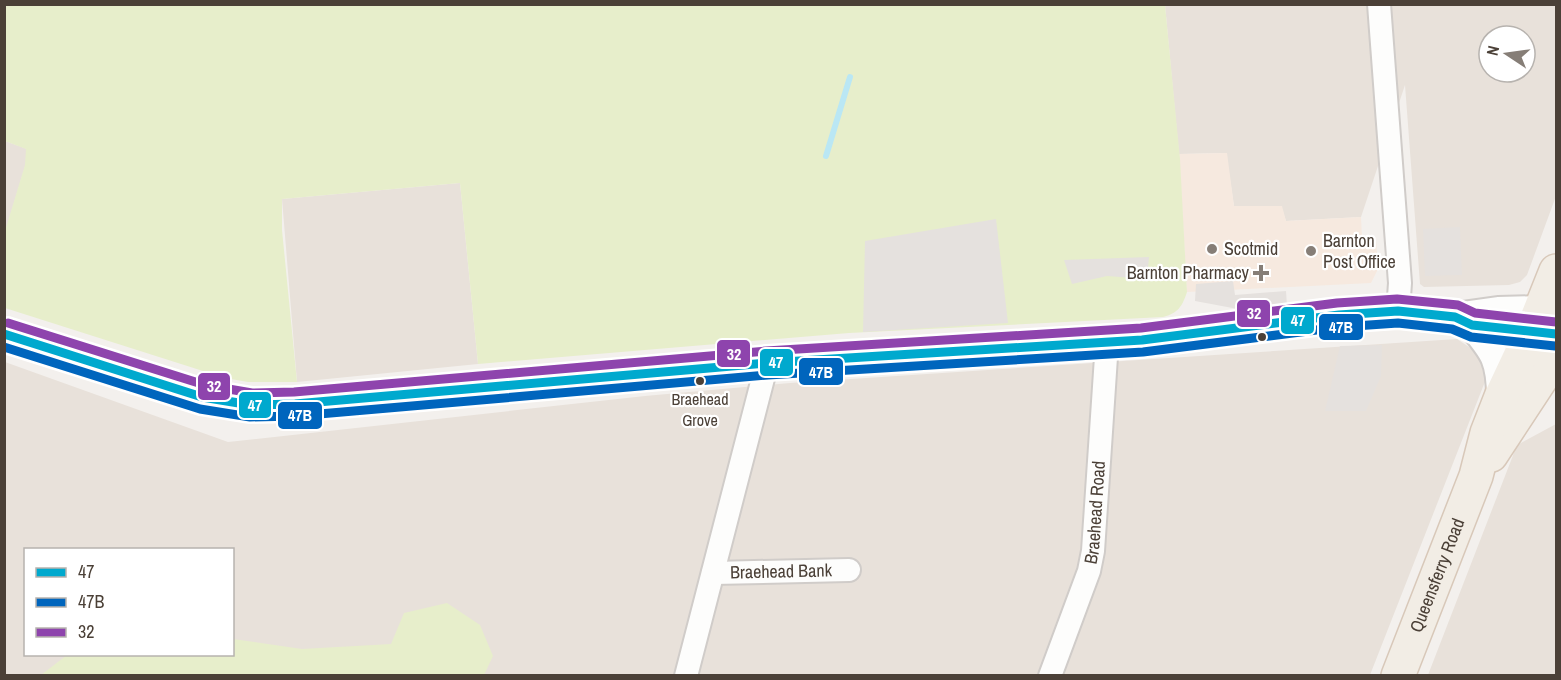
<svg xmlns="http://www.w3.org/2000/svg" width="1561" height="680" viewBox="0 0 1561 680" font-family="'Archivo Narrow',sans-serif">
	<style>
		.residential { fill: #e8e1da; fill-rule: evenodd }
		.commercial { fill: #f6e9df }
		.green { fill: #e7eecb }
		.parking { fill: #e5e1de }
		.lines { fill: none; stroke-linecap: round; stroke-linejoin: round }
		.stream { stroke: #bae7f4; stroke-width: 6 }
		.minor-casing { stroke: #d0ccc9; stroke-width: 26 }
		.tertiary-casing { stroke: #d0ccc9; stroke-width: 32 }
		.primary-casing { stroke: #d8c8b9; stroke-width: 36 }
		.minor { stroke: #fdfdfc; stroke-width: 22 }
		.tertiary { stroke: #fdfdfc; stroke-width: 28 }
		.primary { stroke: #f2ede5; stroke-width: 33 }
		.bus-1-casing { stroke: #fff; stroke-width: 14 }
		.bus-2-casing { stroke: #fff; stroke-width: 14 }
		.bus-3-casing { stroke: #fff; stroke-width: 14 }
		.bus-1 { stroke: #00a9ce; stroke-width: 9 }
		.bus-2 { stroke: #0065bd; stroke-width: 9 }
		.bus-3 { stroke: #8e44ad; stroke-width: 9 }
		.poi-dot { fill: #867e77; stroke: #fff; stroke-width: 2 }
		.bus-dot { fill: #4b4037; stroke: #fff; stroke-width: 2 }
		.labels { text-anchor: middle; stroke-width: 4.5; stroke-linejoin: round; paint-order: stroke }
		.bus-label { font-size: 16px; fill: #4b4037; stroke: #fff }
		.poi-label { font-size: 18px; fill: #4b4037; stroke: #fff; text-anchor: start }
		.street-label { font-size: 18px; fill: #4b4037; stroke: #fff }
		.line-badge { stroke: #fff; stroke-width: 2 }
		.badge-label { font-size: 16px; text-anchor: middle; font-weight: bold; fill: #fff }
	</style>
	<rect width="100%" height="100%" fill="#f3f0ed"/>
	<path class="residential" d="M1165,5H1556V196L1527,275L1520,282L1509,285L1424,287L1420,284L1405,85L1361,217L1286,221L1281,206H1234L1226,153L1179,154ZM1489,36H1525V72H1489Z
		M5,141L30,150L5,233Z
		M460,183L478,364L297,382L282,199Z
		M1457,339L1475,351L1488,374L1370,675L5,676V362L228,442L645,396L790,383ZM26,550H232V654H26Z
		M1556,424V675H1428L1517,445Z"/>
	<path class="commercial" d="M1227,153L1234,206H1282L1286,221L1361,217L1362,238L1376,239L1378,269L1371,283L1187,292L1179,154Z"/>
	<path class="green" d="M5,5H1165L1180,159L1187,292C1182,307 1178,313 1163,317L849,333L478,364L460,183L282,199V230L297,382H248L225,378L5,308V231L25,165L26,149L5,141Z
		M447,603L480,625L493,656L484,675H41L67,655L232,654L233,639L302,649L391,644L404,613Z"/>
	<path class="parking" d="M996,219L1008,323L863,332L865,241Z
		M1460,227L1462,275L1425,276L1423,229Z
		M1149,257L1147,279L1107,276L1072,284L1064,260Z
		M1233,281L1235,295L1286,291L1287,306L1238,309L1195,301L1196,284Z
		M1382,345L1381,376L1366,411H1325L1340,346Z"/>
	<g class="lines">
		<path class="stream" d="M826,156L850,77"/>
		<g class="minor-casing">
			<g id="minor">
				<path d="M1379,4L1400,283L1398,311"/>
				<path id="s1" d="M713,573L849,570"/>
				<path d="M686,676L767,363"/>
				<path id="s2" d="M1050,676L1089,571L1093,551L1107,342"/>
			</g>
		</g>
		<g class="tertiary-casing">
			<path id="tertiary" d="M1472,325C1495,352 1501,361 1501,397
				M4,334L202,397L251,405L295,404L767,363L1142,340L1339,315L1398,311L1455,317L1498,311L1541,310"/>
		</g>
		<g class="primary-casing">
			<g id="primary">
				<path d="M1491,455L1556,356"/>
				<path id="s3" d="M1398,676L1476,476L1487,433L1501,397L1532,331L1556,271"/>
			</g>
		</g>
		<use href="#minor" class="minor"/>
		<use href="#tertiary" class="tertiary"/>
		<use href="#primary" class="primary"/>
		<g class="bus-1-casing">
			<path id="bus-1" d="M4,334L202,397L251,405L295,404L767,363L1142,340L1339,315L1398,311L1455,317L1472,325L1556,334"/>
		</g>
		<g class="bus-2-casing">
			<path id="bus-2" d="M4,347L200,409L250,417L296,416L768,375L1143,352L1340,327L1398,323L1452,329L1471,337L1555,346"/>
		</g>
		<g class="bus-3-casing">
			<path id="bus-3" d="M8,323L205,385L252,393L294,392L766,351L1141,328L1337,303L1397,299L1458,305L1475,313L1556,322"/>
		</g>
		<use href="#bus-1" class="bus-1"/>
		<use href="#bus-2" class="bus-2"/>
		<use href="#bus-3" class="bus-3"/>
	</g>
	<g class="poi-dot">
		<circle cx="1212" cy="249" r="6"/>
		<circle cx="1311" cy="251" r="6"/>
		<path d="M1258 264h6v6h6v6h-6v6h-6v-6h-6v-6h6z"/>
	</g>
	<g class="bus-dot">
		<circle cx="1262" cy="337" r="5"/>
		<circle cx="700" cy="381" r="5"/>
	</g>
	<g class="labels">
		<g class="bus-label">
			<text x="700" y="405">Braehead<tspan x="700" dy="21">Grove</tspan></text>
		</g>
		<g class="poi-label">
			<text x="1323" y="247">Barnton<tspan x="1323" dy="21">Post Office</tspan></text>
			<text x="1224" y="255">Scotmid</text>
			<text x="1249" y="279" text-anchor="end">Barnton Pharmacy</text>
		</g>
		<g class="street-label">
			<text dy="6" stroke="none"><textPath href="#s2" startOffset="171">Braehead Road</textPath></text>
			<text dy="6" stroke="none"><textPath href="#s1" startOffset="68">Braehead Bank</textPath></text>
			<text dy="6" stroke="none"><textPath href="#s3" startOffset="108">Queensferry Road</textPath></text>
		</g>
	</g>
	<g class="line-badge">
		<rect x="1236" y="299" width="35" height="29" rx="6" fill="#8e44ad"/>
		<rect x="1280" y="306" width="35" height="29" rx="6" fill="#00a9ce"/>
		<rect x="1318" y="313" width="46" height="28" rx="6" fill="#0065bd"/>
		<rect x="716" y="339" width="35" height="29" rx="6" fill="#8e44ad"/>
		<rect x="759" y="348" width="35" height="29" rx="6" fill="#00a9ce"/>
		<rect x="798" y="357" width="46" height="29" rx="6" fill="#0065bd"/>
		<rect x="197" y="372" width="34" height="29" rx="6" fill="#8e44ad"/>
		<rect x="238" y="391" width="34" height="28" rx="6" fill="#00a9ce"/>
		<rect x="277" y="401" width="46" height="29" rx="6" fill="#0065bd"/>
	</g>
	<g class="badge-label">
		<text x="1254" y="319">32</text>
		<text x="1298" y="326">47</text>
		<text x="1341" y="333">47B</text>
		<text x="734" y="360">32</text>
		<text x="776" y="368">47</text>
		<text x="821" y="378">47B</text>
		<text x="214" y="392">32</text>
		<text x="255" y="411">47</text>
		<text x="300" y="421">47B</text>
	</g>
	<rect width="1561" height="680" fill="none" stroke="#4b4037" stroke-width="12"/>
	<rect x="24" y="548" width="210" height="108" fill="#ffffff" stroke="#b7b3af" stroke-width="1.5"/>
	<rect x="36" y="568" width="30" height="9" fill="#00a9ce" stroke="#b7b3af" stroke-width="1.5"/>
	<text x="78" y="578" font-size="18" fill="#4b4037">47</text>
	<rect x="36" y="598" width="30" height="9" fill="#0065bd" stroke="#b7b3af" stroke-width="1.5"/>
	<text x="78" y="608" font-size="18" fill="#4b4037">47B</text>
	<rect x="36" y="628" width="30" height="9" fill="#8e44ad" stroke="#b7b3af" stroke-width="1.5"/>
	<text x="78" y="638" font-size="18" fill="#4b4037">32</text>
	<g transform="translate(1507 54) rotate(283)"><circle r="28" fill="#ffffff" stroke="#b7b3af" stroke-width="1.5"/>
	<path d="M0-4.5L10 22L0 15L-10 22Z" fill="#867e77"/>
	<text y="-9" font-size="16" font-weight="bold" text-anchor="middle" fill="#4b4037">N</text>
	</g>
</svg>
